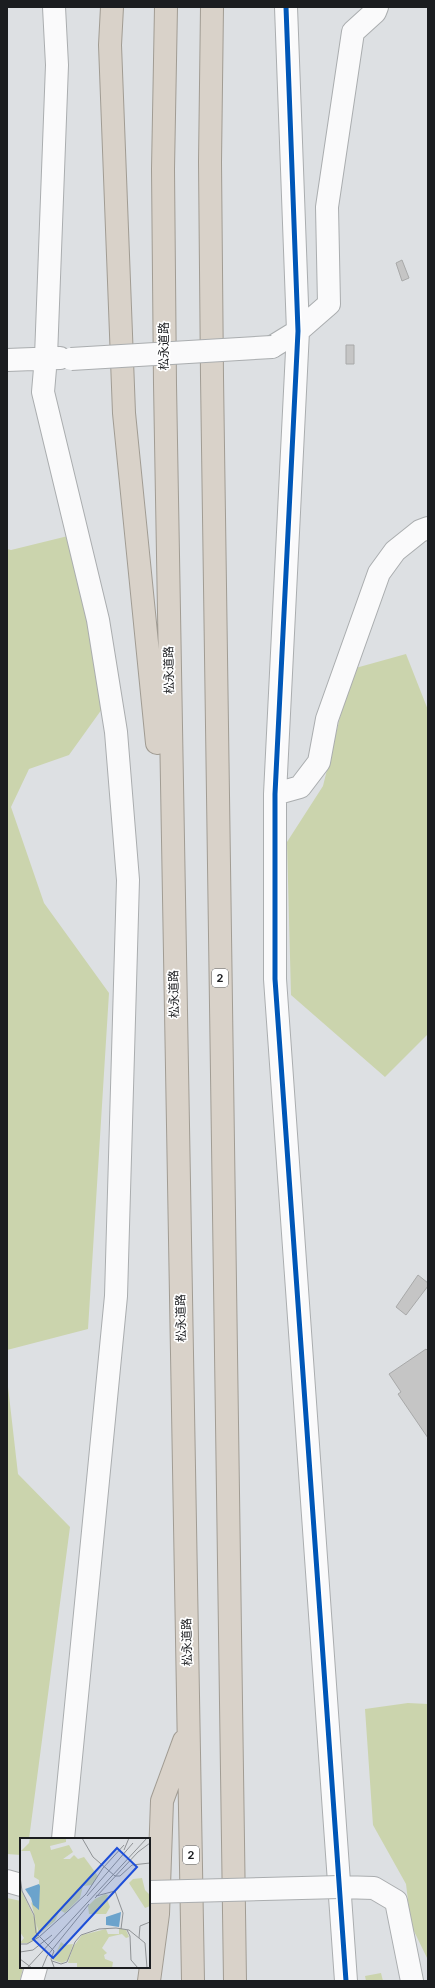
<svg xmlns="http://www.w3.org/2000/svg" width="435" height="1988" viewBox="0 0 435 1988" font-family="Inter,'Noto Sans JP',sans-serif">
	<style>
		.green { fill: #cbd4ad }
		.building { fill: #c5c5c5; stroke: #a8a9a9 }
		.lines { fill: none; stroke-linecap: round; stroke-linejoin: round }
		.street-casing { stroke: #aaadaf; stroke-width: 24 }
		.highway-casing { stroke: #a19c93; stroke-width: 24 }
		.street { stroke: #fafafb; stroke-width: 22 }
		.highway { stroke: #d9d2c9; stroke-width: 22 }
		.street-bridge-casing { stroke: #aaadaf; stroke-width: 24; stroke-linecap: butt }
		.street-bridge { stroke: #fafafb; stroke-width: 22 }
		.cycleway-casing { stroke: #fff; stroke-width: 8 }
		.cycleway { stroke: #0057b8; stroke-width: 5 }
		.labels { text-anchor: middle; stroke-width: 3.5; stroke-linejoin: round; paint-order: stroke }
		.shield { fill: #fff; stroke: #5f6163; stroke-width: 1 }
		.shield-label { font-size: 11px; font-weight: bold; fill: #1b1d20 }
		.street-label { font-size: 12px; fill: #1b1d20; stroke: #fff }
		.inset-road { fill: none; stroke: #8f9295; stroke-width: 1 }
		.view { fill: #1d4ed8; fill-opacity: 0.15; stroke: #1d4ed8; stroke-width: 2 }
		.inset-edge { fill: none; stroke: #1b1d20; stroke-width: 2 }
	</style>
	<rect width="100%" height="100%" fill="#dde0e3"/>
	<path class="green" d="M68,536L90,615L102,709L69,755L29,769L11,807L44,903L109,993L88,1329L7,1350V549L11,550Z
		M406,654L428,710V1034L385,1077L291,995L287,842L323,786L352,669Z
		M7,1378L18,1474L70,1527L29,1839H21V1855L7,1854Z
		M408,1703L428,1704V1960L411,1925L406,1884L373,1825L365,1709Z
		M7,1898L21,1901V1967H23L20,1981H7Z
		M381,1973L383,1981H366L365,1976Z"/>
	<path class="building" d="M402,260L409,278L402,281L396,263Z
		M346,345H354V364H346Z
		M418,1275L428,1283V1286L406,1315L396,1307Z
		M426,1349L428,1351V1438L398,1394L401,1392L389,1374Z"/>
	<g class="lines">
		<g class="street-casing">
			<path id="street" d="M54,7L57,65L46,357L43,392L98,620L116,732L128,880L116,1296L63,1839
				M286,7L298,331L275,794V979L346,1981
				M272,347L298,331L329,304L327,207L353,32L375,12L377,7
				M7,360L60,358
				M275,794L300,787L319,762L327,719L379,573L395,551L420,531L428,528
				M7,1881L21,1885
				M340,1887L374,1888L396,1901L412,1981
				M32,1981L36,1967"/>
		</g>
		<g class="highway-casing">
			<path id="highway" d="M112,7L110,45L124,413L157,743
				M166,7L163,169L165,384L193,1981
				M212,7L210,162L212,377L235,1981
				M149,1981L158,1914L162,1801L184,1741"/>
		</g>
		<use href="#street" class="street"/>
		<use href="#highway" class="highway"/>
		<g class="street-bridge-casing">
			<path id="street-bridge" d="M71,359L272,347
				M149,1892L340,1887"/>
		</g>
		<use href="#street-bridge" class="street-bridge"/>
		<g class="cycleway-casing">
			<path id="cycleway" d="M286,7L298,331L275,794V979L346,1981"/>
		</g>
		<use href="#cycleway" class="cycleway"/>
	</g>
	<g class="labels">
		<g class="shield">
			<rect x="212" y="969" width="16" height="18" rx="3"/>
			<rect x="183" y="1846" width="16" height="18" rx="3"/>
		</g>
		<g class="shield-label">
			<text x="220" y="982">2</text>
			<text x="191" y="1859">2</text>
		</g>
		<g class="street-label">
			<text transform="translate(164 346) rotate(-90)" y="4">松永道路</text>
			<text transform="translate(169 670) rotate(-91)" y="4">松永道路</text>
			<text transform="translate(174 994) rotate(-91)" y="4">松永道路</text>
			<text transform="translate(181 1318) rotate(-91)" y="4">松永道路</text>
			<text transform="translate(187 1642) rotate(-91)" y="4">松永道路</text>
		</g>
	</g>
	<g transform="translate(20 1838)">
		<rect width="130" height="130" fill="#dde0e3"/>
		<path d="M10,0H46V4L30,8L31,12L49,7L53,14L43,21H50L54,17L58,21L64,19L78,38L72,47L63,48L60,60L45,75L40,72L35,83L19,96L11,64L19,71V42L14,39L15,27L10,13H1L9,5ZM0,39L2,54L16,83L18,99L9,105H0L4,100L0,94ZM122,40L125,52L130,57V68L125,70L109,45L113,41ZM85,56L88,57L87,61L90,69L86,76H69L68,68L75,61ZM99,90L106,92L109,99L106,100L102,96L89,99L82,110L87,115L84,117L85,121L93,124L92,130H57V125H48L53,109L62,97L86,91L88,96H99ZM41,104L45,107L53,106L48,122L42,125L33,122Z" fill="#cbd4ad"/>
		<path d="M19,46L20,48L19,72L13,67L11,60L5,51ZM101,74L99,89L86,87V79Z" fill="#6ba3cc"/>
		<path class="inset-road" d="M62,0L73,19L95,38H100L112,27L130,25M104,12L109,0M0,38L2,53L14,77L16,95L34,113L31,121L34,129M67,58L113,5M76,58L95,53L103,75L101,91M75,60L118,14L130,5M107,92L110,98L111,122L118,130M119,100L120,88L130,84M0,106H7L19,99L47,74L66,56L83,30L104,7M0,114L13,112L32,97M0,121L12,130M32,123L41,126L47,124L55,104L61,97L79,91L96,90L109,92L125,105L127,130M7,130L127,0M22,130L27,118L69,66"/>
		<path class="view" d="M97,10L117,29L33,120L13,101Z"/>
		<rect width="130" height="130" class="inset-edge"/>
	</g>
	<rect width="435" height="1988" fill="none" stroke="#1b1d20" stroke-width="16"/>
</svg>
